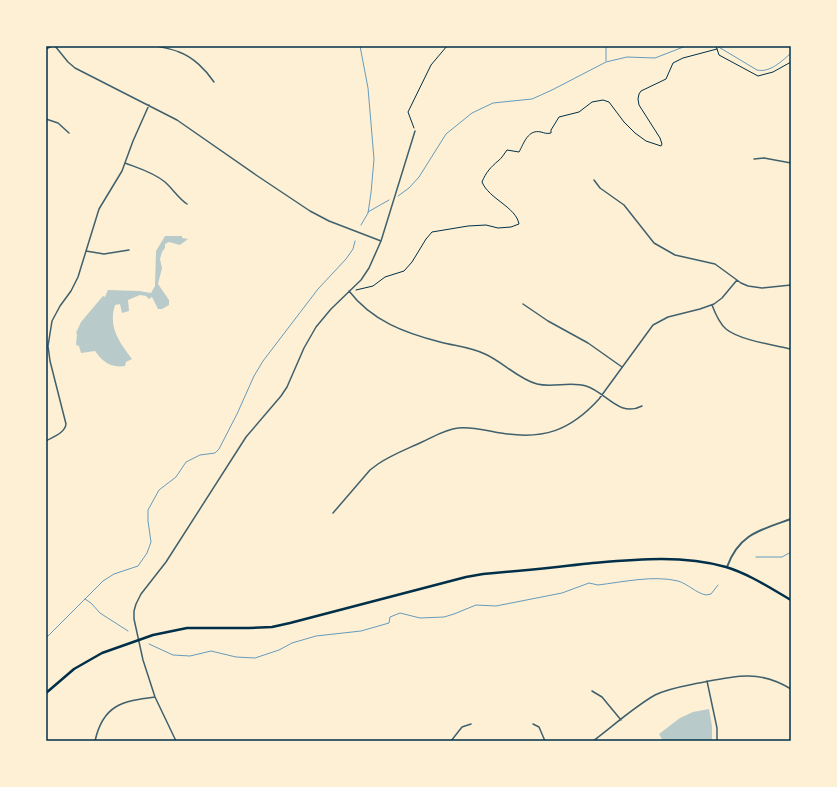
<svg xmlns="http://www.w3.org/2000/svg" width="837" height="787" viewBox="0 0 837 787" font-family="'Titillium Web',sans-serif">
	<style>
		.green { fill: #b9caca }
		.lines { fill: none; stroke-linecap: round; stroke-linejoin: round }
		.stream { stroke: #669bbc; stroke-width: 1 }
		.path { stroke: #003049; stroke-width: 1 }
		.minor { stroke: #3f606c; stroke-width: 1.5 }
		.tertiary { stroke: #3f606c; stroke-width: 2 }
		.secondary { stroke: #003049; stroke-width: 2.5 }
		.neatline { fill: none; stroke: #003049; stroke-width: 1.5 }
	</style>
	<rect width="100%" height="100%" fill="#fdf0d5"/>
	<path class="green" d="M165,236H182V238L188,239L180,245L169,242L165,244V248L162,252L160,259L162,268L158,284L169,300V305L162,309H158L152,297L149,299L146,296L140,295L128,300L129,311L122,313L120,304L115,305C108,327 119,342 132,359L126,362L125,366C110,368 103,362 95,351L81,353L79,346L76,345L77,334L76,333L81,322L103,296L105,297L108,290L139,291L151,293L155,286L156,251Z
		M709,709L712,726V741H663L659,734L680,718L693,712Z"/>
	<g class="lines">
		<path class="stream" d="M360,46L368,88L374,159L371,193L368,213L361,225
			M717,46L757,70C770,73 782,61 791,53
			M606,61V46
			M398,196L409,188L419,177L446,134L472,113L493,103L532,99L552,90L606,62L627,57L655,58L686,46
			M368,212L389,200
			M756,557H782L791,552
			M85,599L91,603L100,613L128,631
			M46,638L103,581L114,574L138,566L147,553L151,542L148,521V510L159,490L176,477L186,462L200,455L215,453L219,449L237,414L254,376L263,361L318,289L346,259L353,249L355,241
			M149,644L173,655L190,656L211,651L236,657L255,658L279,650L292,643L316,636L361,631L389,623L390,617L400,613L420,618L444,617L454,614L476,605L496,606L562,593L589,583L598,585C623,582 653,575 678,581C688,584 696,593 706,595L711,594L718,585"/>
		<path class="path" d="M716,46L719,55L758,76L773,72L791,62
			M414,128L408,112L431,65L447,46
			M356,290L373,286L385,277L404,271L412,262L426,239L432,232L468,226L486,225L498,228L511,227L519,224C516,207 489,199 482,182C486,172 491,167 498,161C502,158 504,154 507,150L519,152C524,143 528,129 541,132C545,133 546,134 551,133V130L559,117L579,112L592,102L603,100L609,102L624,122L635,133L646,141L661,146L662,144L660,138L639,105L638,99L639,94L641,91L666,79L673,63L683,58L717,49"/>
		<path class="minor" d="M55,46L68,62L75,68L177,120L256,175L310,211L329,221L381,241
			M157,46C164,48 172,49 179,52C193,57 206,70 214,82
			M46,49L52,46
			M46,119L58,123L69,133
			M754,159L764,158L791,163
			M125,163C138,168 153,172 165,182C173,189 178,198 187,204
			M594,180L600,188L624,205L654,243L675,255L715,264L741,283L748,286L762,288L791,285
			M86,251L104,254L129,250
			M349,291C372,321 405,333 440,342C455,346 470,347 485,354C503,362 518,379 537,384C553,388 570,381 586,386C606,392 619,418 642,406
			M523,304L548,321L588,343L622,367
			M712,305C715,313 719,323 726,329C739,340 774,345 791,349
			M46,441C53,437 65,433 66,424L50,361L48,346L52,321L60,306L71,291L78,277L99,209L122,171L133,141L149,105
			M333,513L370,470L378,464C391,455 407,449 422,442C433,437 446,429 458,428C472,426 487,431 501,433C543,440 570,431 599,399L653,325L668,317L700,309L714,304L722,298L737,280
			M707,681L717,728V741
			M592,691L602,697L621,720
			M533,724L539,727L545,741
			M95,741C103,705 122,701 155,697
			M176,741L155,697L143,660L134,619V611L136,604L141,594L166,562L246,437L281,396L287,387L304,348L316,327L331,309L361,280L369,268L381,241L415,131
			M451,741L462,727L471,724
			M593,741C613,726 634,707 655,695C669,688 684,686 699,683C734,676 758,669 791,689"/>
		<path class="tertiary" d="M727,567C739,534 760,530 791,519"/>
		<path class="secondary" d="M46,693L74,669L102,653L153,635L187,628H249L272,627L290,623L466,577L483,574C517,571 550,568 583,564C631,560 679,554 726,567C749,574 770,588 791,600"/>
	</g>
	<rect width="837" height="787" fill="none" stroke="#fdf0d5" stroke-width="94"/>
	<rect x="47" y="47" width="743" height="693" class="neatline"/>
</svg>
